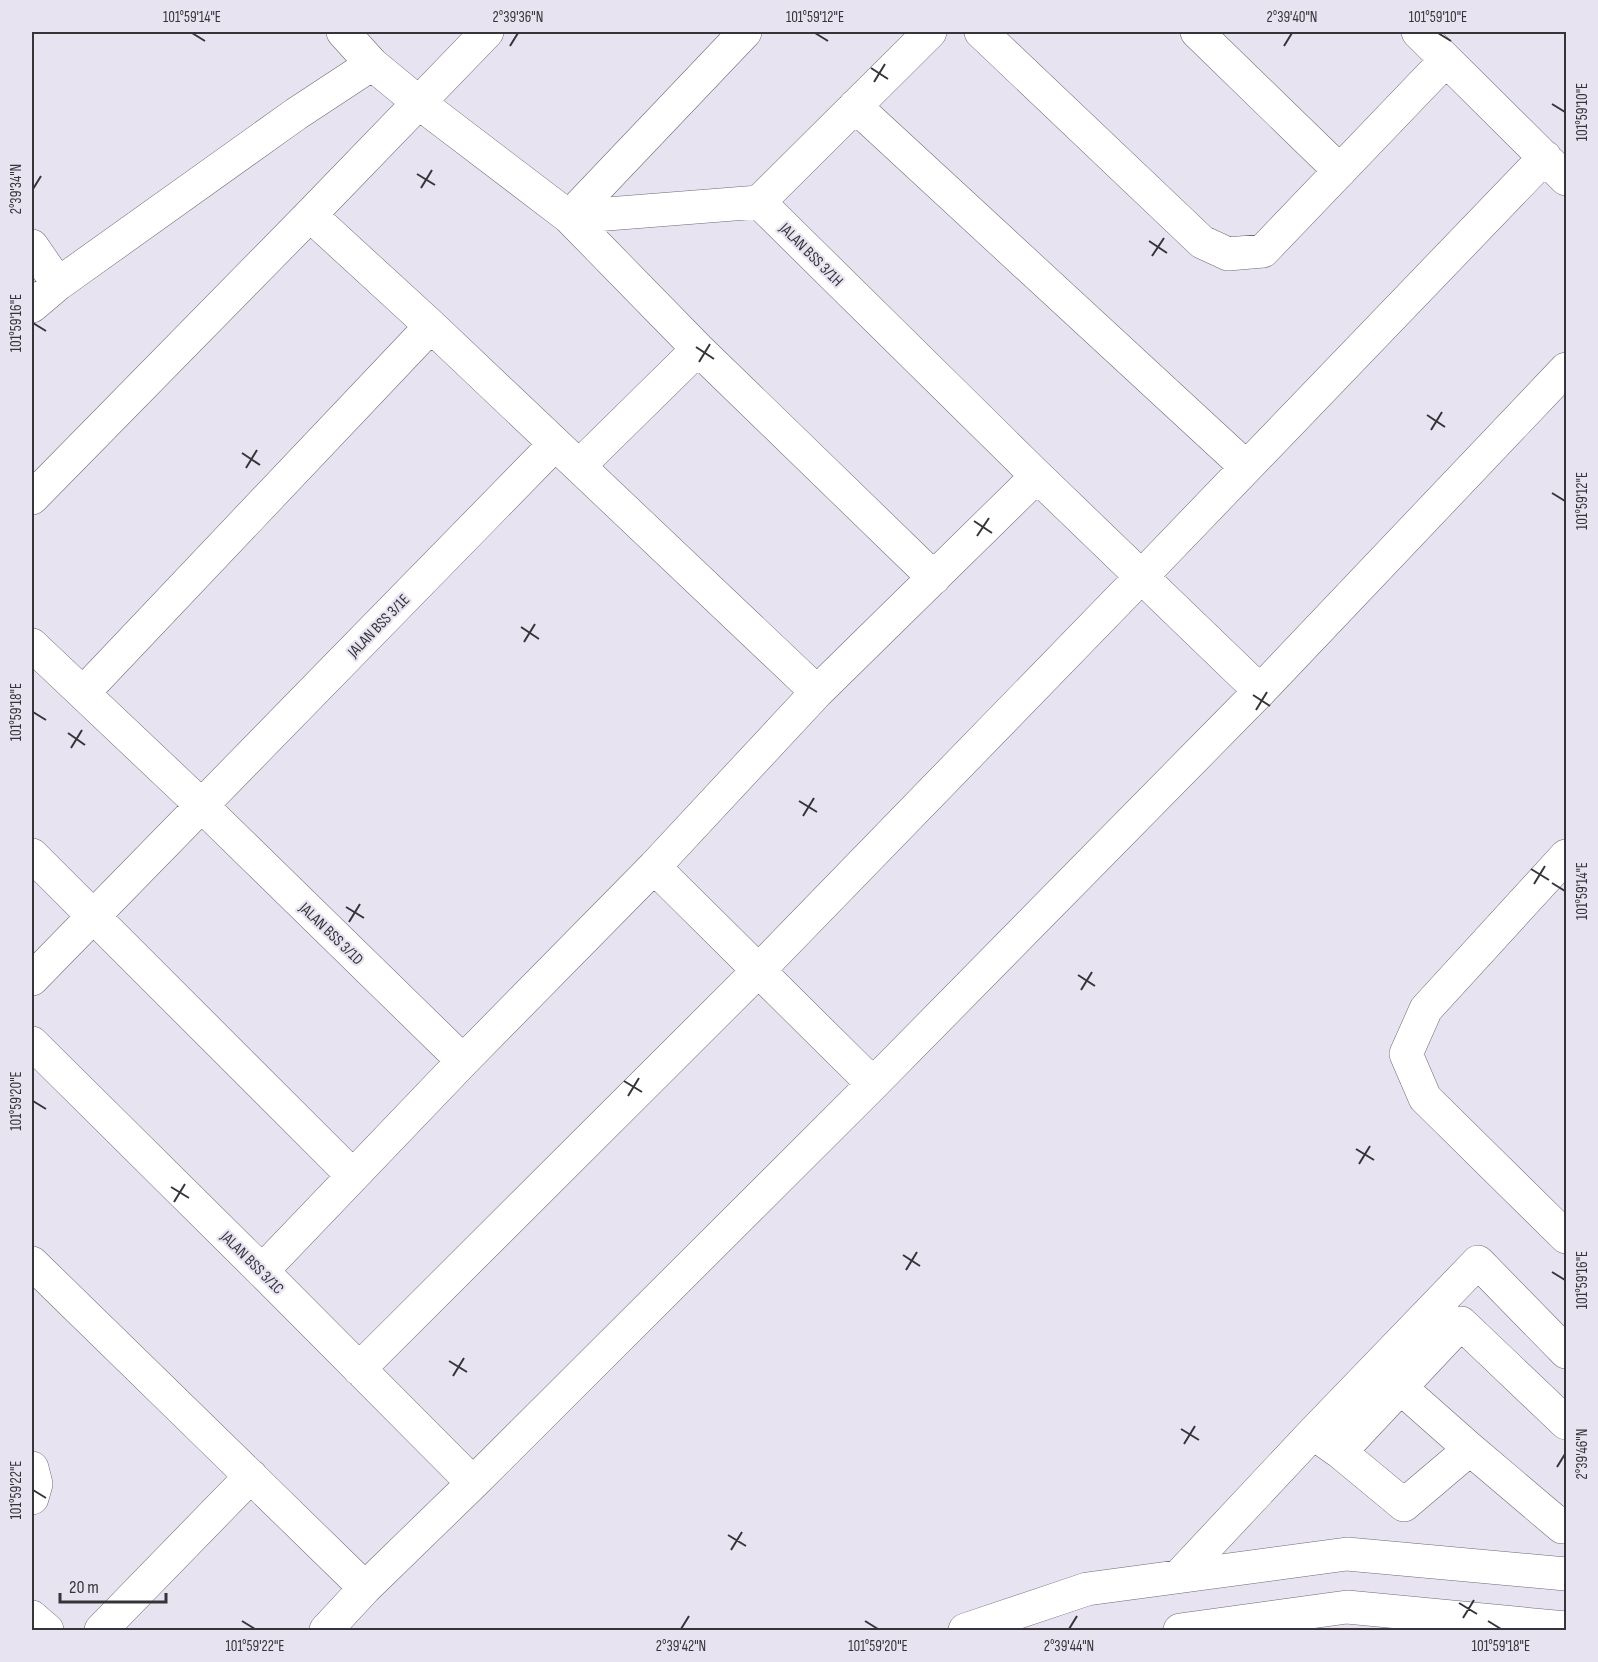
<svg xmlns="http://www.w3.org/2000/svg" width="1598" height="1662" viewBox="0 0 1598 1662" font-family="'Sofia Sans Condensed',sans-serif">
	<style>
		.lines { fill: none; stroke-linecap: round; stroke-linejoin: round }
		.minor-casing { stroke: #6e6975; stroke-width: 34 }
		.minor { stroke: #fff; stroke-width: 33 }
		.ticks { fill: none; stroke: #363439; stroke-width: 2 }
		.labels { text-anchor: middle; stroke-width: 4.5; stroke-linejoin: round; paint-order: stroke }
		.street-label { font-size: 16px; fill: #363439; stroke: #e8e3f0 }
		.neatline { fill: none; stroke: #363439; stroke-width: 2 }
		.ticks-label { font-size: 15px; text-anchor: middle; fill: #363439 }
	</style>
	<rect width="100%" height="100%" fill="#e8e3f0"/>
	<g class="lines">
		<g class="minor-casing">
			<path id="minor" d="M343,32L372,64L418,102L569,217L759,202
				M745,32L569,217L698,349L934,578
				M930,32L759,202L1037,476
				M981,32L1202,242L1228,254L1263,251L1446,60
				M1197,32L1340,171
				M1418,32L1566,179
				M855,106L1246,467
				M310,215L431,326L817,692
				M32,246L58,284
				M32,306L58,284L296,114L372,64
				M579,466L698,349
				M32,498L310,215L487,32
				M32,645L201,805L463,1061
				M83,693L431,326
				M32,855L353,1176
				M1566,856L1426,1009L1406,1054L1425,1098L1566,1237
				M654,867L873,1084
				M32,979L555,444
				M32,1043L262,1271L473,1483
				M32,1263L365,1588
				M262,1271L463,1061L654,867L817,692L1037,476L1260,691
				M359,1369L758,971L1141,577L1545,157
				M1401,1388L1470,1449
				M1313,1433L1340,1452L1404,1505L1470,1449L1562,1527L1566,1523
				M1340,1452L1461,1323L1566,1423
				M32,1468L36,1484L32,1498
				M1179,1576L1313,1433L1478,1262L1566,1352
				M32,1617L47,1630
				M101,1630L251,1476
				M326,1630L365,1588L473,1483L873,1084L1260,691L1566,369
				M965,1630L1087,1589L1347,1554L1566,1574
				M1180,1630L1347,1607L1566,1628"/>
		</g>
		<use href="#minor" class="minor"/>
	</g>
	<path class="ticks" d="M192,33L205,41M815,33L828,41M1438,33L1451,41M510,46L518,33M1284,46L1292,33M871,68L888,79M874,82L885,64M1552,104L1565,112M417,174L435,185M421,188L432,170M33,189L41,176M1149,241L1167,253M1152,256L1164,238M33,323L46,331M696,347L714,359M699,362L710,344M1427,415L1445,427M1431,430L1442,412M242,453L260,465M246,468L257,450M1552,493L1565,501M974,521L992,533M977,536L989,518M521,627L539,639M524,642L535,624M1253,695L1270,706M1256,710L1267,692M33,712L46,720M68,733L85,745M71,748L82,730M799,801L817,812M803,816L814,798M1531,869L1549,880M1552,883L1565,891M1534,884L1545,866M346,907L364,918M349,922L360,904M1078,975L1095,986M1081,990L1092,972M624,1081L642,1092M628,1096L639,1078M33,1101L46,1109M1356,1149L1374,1160M1359,1164L1370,1146M171,1187L189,1198M174,1202L185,1184M903,1255L920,1266M906,1270L917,1252M1552,1272L1565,1280M449,1361L467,1372M453,1376L464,1358M1181,1429L1199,1440M1184,1444L1195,1426M1557,1467L1565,1454M33,1490L46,1498M728,1535L746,1546M731,1550L742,1532M1459,1603L1477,1614M1463,1618L1474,1600M242,1621L255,1629M865,1621L878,1629M1488,1621L1501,1629M681,1629L689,1616M1069,1629L1077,1616"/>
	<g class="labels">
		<g class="street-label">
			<text transform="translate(812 254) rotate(45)" y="6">JALAN BSS 3/1H</text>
			<text transform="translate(378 625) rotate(-46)" y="6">JALAN BSS 3/1E</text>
			<text transform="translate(332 933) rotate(44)" y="6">JALAN BSS 3/1D</text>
			<text transform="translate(253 1262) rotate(45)" y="6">JALAN BSS 3/1C</text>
		</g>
	</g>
	<rect width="1598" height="1662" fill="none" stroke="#e8e3f0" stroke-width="66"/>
	<path d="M60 1593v9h106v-9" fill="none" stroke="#363439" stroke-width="3"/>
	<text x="69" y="1593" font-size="18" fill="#363439" stroke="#e8e3f0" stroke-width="4.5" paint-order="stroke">20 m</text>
	<rect x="33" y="33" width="1532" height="1596" class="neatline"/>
	<g class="ticks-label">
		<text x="192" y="22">101°59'14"E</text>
		<text x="518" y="22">2°39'36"N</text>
		<text x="815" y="22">101°59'12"E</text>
		<text x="1292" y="22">2°39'40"N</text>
		<text x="1438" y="22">101°59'10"E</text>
		<text transform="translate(1582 112) rotate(-90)" y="5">101°59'10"E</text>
		<text transform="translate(16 189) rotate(-90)" y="5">2°39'34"N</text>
		<text transform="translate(16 323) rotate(-90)" y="5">101°59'16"E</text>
		<text transform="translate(1582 501) rotate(-90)" y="5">101°59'12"E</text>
		<text transform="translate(16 712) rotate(-90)" y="5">101°59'18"E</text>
		<text transform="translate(1582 891) rotate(-90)" y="5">101°59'14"E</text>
		<text transform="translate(16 1101) rotate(-90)" y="5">101°59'20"E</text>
		<text transform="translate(1582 1280) rotate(-90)" y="5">101°59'16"E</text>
		<text transform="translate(1582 1454) rotate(-90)" y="5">2°39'46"N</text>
		<text transform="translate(16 1490) rotate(-90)" y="5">101°59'22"E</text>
		<text x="255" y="1651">101°59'22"E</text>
		<text x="681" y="1651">2°39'42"N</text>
		<text x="878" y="1651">101°59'20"E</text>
		<text x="1069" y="1651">2°39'44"N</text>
		<text x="1501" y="1651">101°59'18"E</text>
	</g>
</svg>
